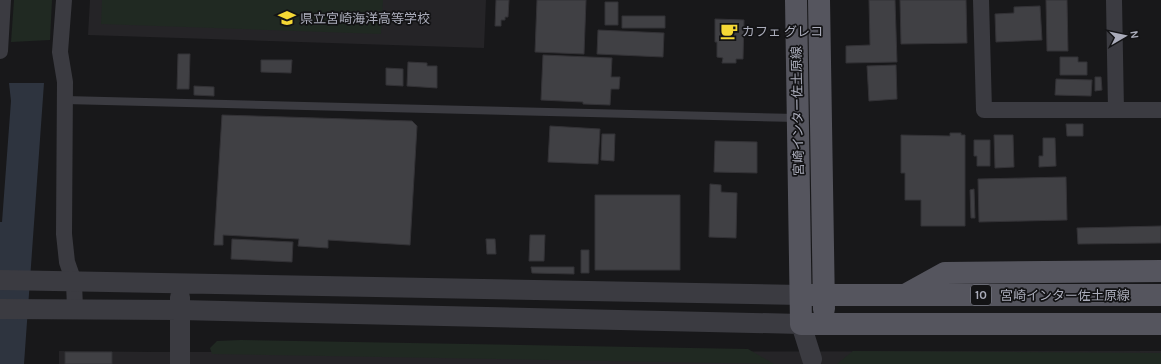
<svg xmlns="http://www.w3.org/2000/svg" width="1161" height="364" viewBox="0 0 1161 364" font-family="Karla,'Noto Sans JP',sans-serif">
	<style>
		.built { fill: #252427 }
		.green { fill: #202922 }
		.water { fill: #2e343f }
		.building { fill: #404044; stroke: #333236 }
		.lines { fill: none; stroke-linecap: round; stroke-linejoin: round }
		.service { stroke: #3b3b41; stroke-width: 8 }
		.minor { stroke: #3b3b41; stroke-width: 16 }
		.tertiary { stroke: #3b3b41; stroke-width: 20 }
		.primary { stroke: #55555e; stroke-width: 22 }
		.labels { text-anchor: middle; stroke-width: 3.5; stroke-linejoin: round; paint-order: stroke }
		.shield { fill: #131315; stroke: #7d7e88; stroke-width: 1 }
		.shield-label { font-size: 12px; font-weight: bold; fill: #aaacba }
		.poi-label { font-size: 13px; fill: #aaacba; stroke: #131315; text-anchor: start }
		.street-label { font-size: 13px; fill: #aaacba; stroke: #131315 }
	</style>
	<rect width="100%" height="100%" fill="#18181a"/>
	<path class="built" d="M90,0H486L484,48L88,35Z
		M59,351L152,352L1161,351V364H59Z"/>
	<path class="green" d="M14,0H52L50,40L11,42Z
		M102,0H383L381,34L101,24Z
		M241,340L748,349L774,364L212,354L210,348L217,341Z
		M853,351L1161,353V364H837Z"/>
	<path class="water" d="M9,83H44L24,364H0V222H2L11,101Z"/>
	<path class="building" d="M496,0H509L508,17H505V20H501V26H495Z
		M537,0H586L584,54L535,52Z
		M869,0H895L897,62L846,63V46L870,45Z
		M900,0H966L967,43L901,44Z
		M1046,0H1067L1068,51H1047Z
		M605,2H618V25H605Z
		M1040,6L1042,40L996,42L995,14L1014,13V7Z
		M622,16H665V28H622Z
		M715,19L744,20L743,59H736V63H722L723,58L717,57V42H715Z
		M598,30L664,33L663,57L597,54Z
		M178,54H190L189,89H177Z
		M543,55L612,58L611,77H620L619,89H611L610,105L583,104V102L541,100Z
		M1060,57H1078V62H1087V75H1060Z
		M261,60H292L291,73L261,72Z
		M408,62L427,63V66H437V88L407,86Z
		M896,65L897,99L869,101L867,66Z
		M386,68L403,69V86L386,85Z
		M1095,77H1101L1102,90L1095,91Z
		M1056,79L1092,80L1091,96L1055,95Z
		M194,86L214,87V96L194,95Z
		M222,115L412,121L417,126L410,245L328,240V248L298,246L299,239L223,235V245H214Z
		M1066,124H1083V136H1067Z
		M550,126L600,129L598,164L548,162Z
		M950,133H961V135H965V226H921V200H905V173H901V135L950,136Z
		M602,134H615L614,161L601,160Z
		M994,135H1013L1014,167L995,168Z
		M1043,138H1055L1056,166L1039,167V156H1043Z
		M974,140H990V166H977V156H974Z
		M715,141L757,142V173L714,172Z
		M1066,177L1067,220L979,222L978,179Z
		M710,184L721,185V192L737,193L736,238L709,237Z
		M974,189L975,218H971L970,190Z
		M595,195H680V270H595Z
		M1161,226V243L1078,244L1077,228Z
		M530,235H545L544,261H529Z
		M232,239L293,242L292,262L231,259Z
		M486,239H495L496,254H487Z
		M581,250H589V273H581Z
		M531,267H574V274L532,273Z
		M65,352H112V364H65Z"/>
	<g class="lines">
		<path class="service" d="M65,100L797,118"/>
		<path class="minor" d="M64,0L60,52L65,82L64,234L67,262L74,282L75,309
			M981,0L984,110H1161
			M1114,0L1116,110
			M0,51L3,0"/>
		<path class="tertiary" d="M0,280L801,295
			M180,297V364
			M0,309L180,310L801,324L812,359"/>
		<path class="primary" d="M796,0L801,324H1161
			M819,0L824,309
			M907,294L945,273L1161,271
			M801,295H1161"/>
	</g>
	<defs>
		<g id="school-bare" transform="scale(1.38)"><path d="M0-5L7-2L0 1L-7-2ZM-4 1L0 2.5L4 1V4Q0 6-4 4Z" fill="#f5d835" stroke="#131315" stroke-width="2.5" paint-order="stroke"/></g>
		<g id="cafe-bare" transform="scale(1.38)"><path d="M-5.5-4.5H6V0H3Q3 3.5 0 3.5H-2.5Q-5.5 3.5-5.5 0ZM3-3.2v2h1.7v-2ZM-6 4.5H4V6H-6Z" fill="#f5d835" stroke="#131315" stroke-width="2.5" paint-order="stroke"/></g>
	</defs>
	<g fill-rule="evenodd">
		<use href="#school-bare" x="287" y="18"/>
		<use href="#cafe-bare" x="729" y="31"/>
	</g>
	<g class="labels">
		<rect class="shield" x="971" y="285" width="20" height="20" rx="3"/>
		<g class="shield-label">
			<text x="981" y="299">10</text>
		</g>
		<g class="poi-label">
			<text x="300" y="23">県立宮崎海洋高等学校</text>
			<text x="742" y="36">カフェ グレコ</text>
		</g>
		<g class="street-label">
			<text transform="translate(797 111) rotate(-91)" y="5">宮崎インター佐土原線</text>
			<text x="1065" y="300">宮崎インター佐土原線</text>
		</g>
	</g>
	<g transform="translate(1125 36) rotate(81)" stroke="#131315" stroke-width="3" paint-order="stroke">
	<path d="M0-3L7 15L0 10L-7 15Z" fill="#aaacba"/>
	<text y="-6" font-size="11" font-weight="bold" text-anchor="middle" fill="#aaacba">N</text>
	</g>
</svg>
